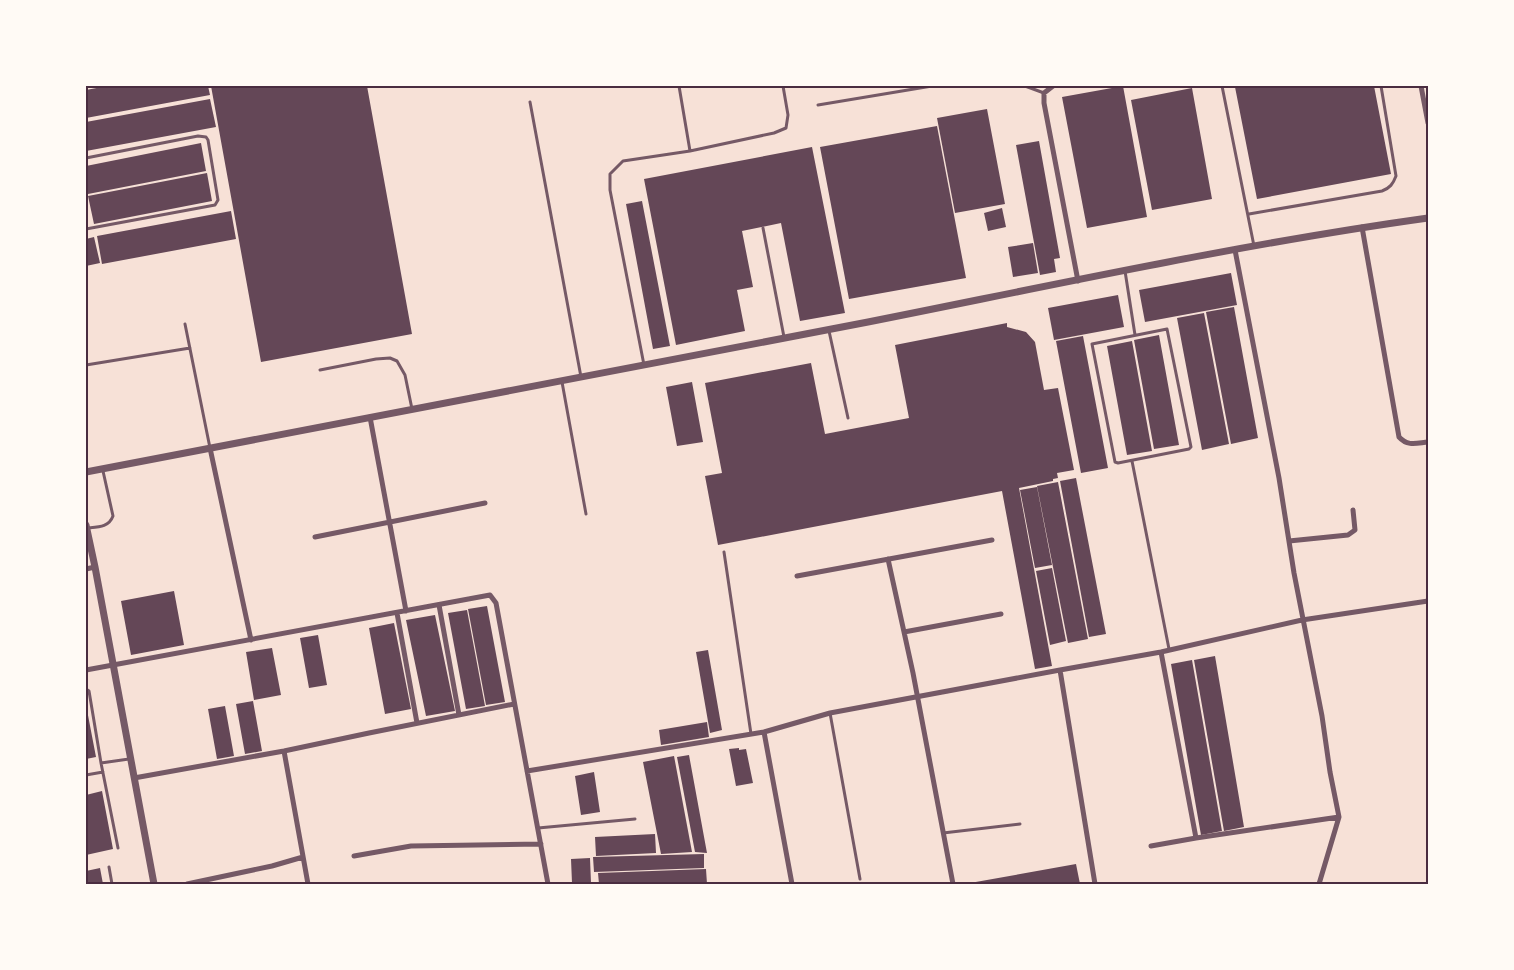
<svg xmlns="http://www.w3.org/2000/svg" width="1514" height="970" viewBox="0 0 1514 970" font-family="'Varela Round',sans-serif">
	<style>
		.building { fill: #644757 }
		.lines { fill: none; stroke-linecap: round; stroke-linejoin: round }
		.service { stroke: #755966; stroke-width: 3 }
		.minor { stroke: #755966; stroke-width: 5 }
		.tertiary { stroke: #755966; stroke-width: 7 }
		.neatline { fill: none; stroke: #4a2c40; stroke-width: 2 }
	</style>
	<rect width="100%" height="100%" fill="#f7e1d7"/>
	<path class="building" d="M107,86H208L210,95L86,118V90Z
		M211,86H367L412,334L261,362Z
		M1123,86L1147,217L1087,228L1062,97Z
		M1243,86H1374L1391,174L1257,199L1235,87Z
		M1192,88L1212,199L1152,210L1131,100Z
		M210,99L216,127L86,151V122Z
		M987,109L1005,204L955,213L937,118Z
		M937,126L966,278L849,299L820,147Z
		M1039,141L1060,258L1054,259L1056,272L1040,275L1016,145Z
		M201,143L206,171L88,194L86,184V166Z
		M812,147L845,313L800,321L781,223L742,231L753,287L737,290L745,331L676,345L644,179Z
		M207,173L212,201L94,224L88,196Z
		M642,201L670,346L653,349L626,204Z
		M1002,208L1006,227L988,231L984,213Z
		M231,211L236,239L102,264L97,236Z
		M94,237L100,263L86,266V239Z
		M1033,243L1038,273L1013,277L1008,247Z
		M1231,273L1237,305L1145,322L1139,290Z
		M1118,295L1124,327L1054,340L1048,308Z
		M1234,307L1258,438L1231,444L1206,312Z
		M1204,313L1229,444L1202,450L1177,318Z
		M1007,323V327L1026,332L1035,342L1044,390L1058,388L1074,470L1057,473L1058,478L1053,479V481L1019,488L1052,666L1035,669L1002,491L718,545L705,476L722,473L705,383L811,363L825,434L909,418L895,345Z
		M1159,335L1179,445L1154,449L1134,340Z
		M1083,336L1108,468L1081,473L1056,341Z
		M1132,341L1152,451L1127,455L1107,346Z
		M692,382L703,442L677,446L666,387Z
		M1076,478L1106,634L1089,637L1060,481Z
		M1058,482L1088,639L1068,643L1037,486Z
		M1037,487L1052,565L1035,568L1020,490Z
		M1052,568L1066,641L1050,645L1036,571Z
		M174,591L184,645L131,655L121,601Z
		M487,606L505,702L486,705L468,609Z
		M467,610L485,706L466,709L448,613Z
		M435,615L455,711L426,716L406,620Z
		M394,623L411,709L385,714L369,628Z
		M318,635L327,685L309,688L300,638Z
		M272,648L281,695L254,700L246,652Z
		M708,650L722,730L710,733L696,652Z
		M1215,656L1244,827L1224,831L1194,660Z
		M1192,660L1222,831L1201,835L1171,664Z
		M253,701L262,751L245,754L236,704Z
		M225,706L234,756L217,759L208,709Z
		M86,710H87L96,757L86,759Z
		M707,722L709,737L661,745L659,730Z
		M739,748V750L746,749L753,783L736,786L729,749Z
		M689,755L707,853L695,852L677,757Z
		M674,756L692,852L661,854L643,762Z
		M594,772L600,812L581,815L575,776Z
		M102,791L113,849L86,855V795Z
		M655,834L656,853L596,856L595,837Z
		M704,854V868L594,872L593,857Z
		M590,858L591,883H572L571,859Z
		M1076,864L1080,884H970V883Z
		M100,868L103,884H86V871Z
		M706,869L707,884H599L598,873Z"/>
	<g class="lines">
		<path class="service" d="M679,86L690,151
			M1025,86L1044,93
			M1222,86L1254,246
			M530,102L581,377
			M818,105L932,86
			M86,158L198,136L206,137L208,140L218,200L215,205L86,229
			M1249,214L1382,191C1390,188 1393,184 1396,176L1381,86
			M763,228L784,337
			M1125,271L1135,335
			M185,324L210,448
			M1167,329L1191,447L1189,449L1118,463L1115,462L1092,344Z
			M829,331L848,418
			M86,365L190,348
			M644,365L610,190V174L623,161L690,151L774,133L786,128L788,115L783,86
			M320,370L376,359L390,358L397,361L405,375L412,409
			M562,382L586,514
			M1132,461L1169,649
			M88,528C99,527 109,527 113,516L103,471
			M724,552L751,734
			M86,689L89,691L101,763L118,848
			M830,713L860,879
			M101,763L129,759
			M86,775L103,772
			M538,828L635,819
			M943,833L1020,824
			M109,867L112,884"/>
		<path class="minor" d="M1053,86L1044,93V103L1078,281
			M1421,86L1428,123
			M1362,227L1399,437C1408,447 1417,443 1428,442
			M1235,250L1279,478L1294,573L1322,716L1330,772L1339,817L1319,884
			M370,417L406,611
			M210,448L251,640
			M315,537L485,503
			M1289,541L1348,535L1355,530L1353,510
			M888,559L913,673L953,884
			M86,569L95,567
			M797,576L992,540
			M439,605L459,715
			M397,613L417,723
			M904,632L1001,614
			M1161,652L1196,838
			M86,670L490,595L496,603L548,884
			M1060,670L1095,884
			M764,732L792,884
			M284,751L308,884
			M527,771L764,732L830,713L1060,670L1161,652L1302,620L1428,601
			M134,778L284,751L369,733L514,704
			M1151,846L1196,838L1339,817
			M354,856L411,846L541,844
			M187,884L272,866L303,857"/>
		<path class="tertiary" d="M86,472C346,422 607,373 868,322C1054,285 1241,244 1428,218
			M86,525L95,567L154,884"/>
	</g>
	<rect width="1514" height="970" fill="none" stroke="#fffaf5" stroke-width="174"/>
	<rect x="87" y="87" width="1340" height="796" class="neatline"/>
</svg>
